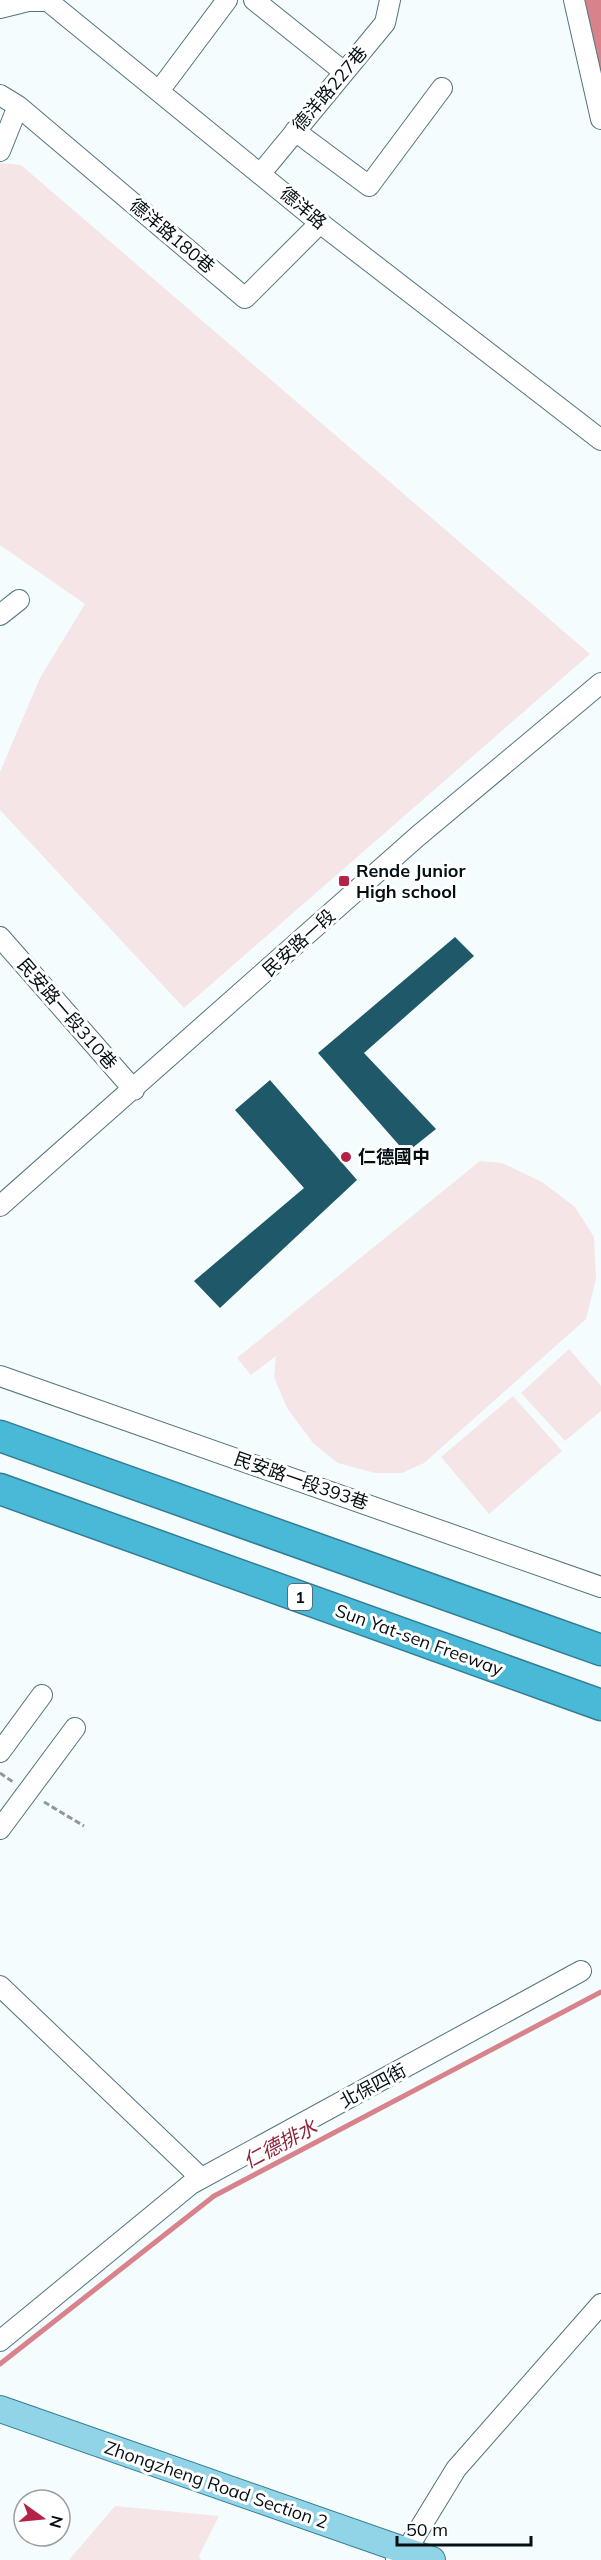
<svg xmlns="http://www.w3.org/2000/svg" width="601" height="2560" viewBox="0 0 601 2560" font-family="Mulish,'Noto Sans TC',sans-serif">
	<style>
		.green { fill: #f5e5e6 }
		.water { fill: #d8828b }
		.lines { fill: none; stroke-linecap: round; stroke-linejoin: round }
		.stream { stroke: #d8828b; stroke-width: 5 }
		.building { fill: #1f5969 }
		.minor-casing { stroke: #53747e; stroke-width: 22 }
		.major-casing { stroke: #327d92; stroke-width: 28 }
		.highway-casing { stroke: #327d92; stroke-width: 33 }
		.path { stroke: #8f989b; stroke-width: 3; stroke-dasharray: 6 3; stroke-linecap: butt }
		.minor { stroke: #fff; stroke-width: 20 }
		.major { stroke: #92d4e7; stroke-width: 26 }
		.highway { stroke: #4ab8d7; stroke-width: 30 }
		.poi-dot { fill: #b42247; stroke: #fff; stroke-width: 2 }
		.labels { text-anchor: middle; stroke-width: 6; stroke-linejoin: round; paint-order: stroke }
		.shield { fill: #fff; stroke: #4f575a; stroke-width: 1.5 }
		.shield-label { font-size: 16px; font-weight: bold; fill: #040f13 }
		.street-label { font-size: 18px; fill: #040f13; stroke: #fff }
		.poi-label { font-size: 18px; font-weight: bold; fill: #040f13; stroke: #fff; text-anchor: start }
		.water-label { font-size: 20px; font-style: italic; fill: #8d273c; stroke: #fff }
	</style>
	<rect width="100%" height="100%" fill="#f5fcfe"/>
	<path class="green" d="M0,163L21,165L590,654L184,1008L0,810V772L40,678L85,604L0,545Z
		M480,1161L502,1163L542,1182L575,1207L594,1237L596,1279L586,1319L424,1463L402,1473H375L338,1463L313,1443L287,1408L274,1377L276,1356L251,1375L237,1358Z
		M569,1349L601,1386V1411L565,1441L521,1393Z
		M513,1396L562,1451L489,1514L441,1457Z
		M115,2506L219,2516L199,2556L201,2560H69Z"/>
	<path class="water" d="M585,0H601V79Z"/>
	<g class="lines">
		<path class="stream" d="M0,2364L214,2196L601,1992"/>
	</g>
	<path class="building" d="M455,937L474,956L364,1053L436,1129L406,1153L318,1053Z
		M270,1080L357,1180L220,1308L194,1281L304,1188L235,1110Z"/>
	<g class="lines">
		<g class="minor-casing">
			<path id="minor" d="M254,0L344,72
				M574,0L601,119
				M0,8L28,1H48L320,223L601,440
				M159,91L227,0
				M0,95L18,106L245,298L320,223
				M295,131L369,186L442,88
				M0,151L18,106
				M261,173L385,23L390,0
				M0,615L19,600
				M0,937L134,1090
				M0,1206L418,836L601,683
				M0,1376L601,1587
				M0,1752L42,1695
				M0,1829L75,1728
				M0,1986L201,2178
				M0,2341L191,2184L581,1971
				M396,2560L406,2551L456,2469L601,2304"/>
		</g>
		<g class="major-casing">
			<path id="major" d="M0,2409L432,2560"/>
		</g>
		<g class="highway-casing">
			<path id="highway" d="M0,1436L601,1650
				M0,1489L601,1705"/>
		</g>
		<path class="path" d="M0,1773L13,1782
			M44,1802L84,1826"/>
		<use href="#minor" class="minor"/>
		<use href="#major" class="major"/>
		<use href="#highway" class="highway"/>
	</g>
	<g class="poi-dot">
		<rect x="338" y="875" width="12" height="12" rx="3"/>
		<circle cx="346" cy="1157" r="6"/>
	</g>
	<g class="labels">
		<rect class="shield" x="288" y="1584" width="24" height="26" rx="4.5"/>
		<g class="shield-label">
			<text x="300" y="1603">1</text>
		</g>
		<g class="street-label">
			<text transform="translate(330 89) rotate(-50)" y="6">德洋路227巷</text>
			<text transform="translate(303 208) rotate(40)" y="6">德洋路</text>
			<text transform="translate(172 236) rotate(40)" y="6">德洋路180巷</text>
			<text transform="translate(299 943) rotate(-42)" y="6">民安路一段</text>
			<text transform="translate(67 1014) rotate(49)" y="6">民安路一段310巷</text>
			<text transform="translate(301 1481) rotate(19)" y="6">民安路一段393巷</text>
			<text transform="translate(419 1640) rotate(20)" y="6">Sun Yat-sen Freeway</text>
			<text transform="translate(373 2086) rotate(-28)" y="6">北保四街</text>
			<text transform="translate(216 2485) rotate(19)" y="6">Zhongzheng Road Section 2</text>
		</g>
		<g class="poi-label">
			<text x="356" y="877">Rende Junior<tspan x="356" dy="21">High school</tspan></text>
			<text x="358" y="1163">仁德國中</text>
		</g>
		<g class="water-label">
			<text transform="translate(280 2144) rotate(-28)" y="7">仁德排水</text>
		</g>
	</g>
	<g transform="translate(42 2518) rotate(105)"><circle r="28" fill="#ffffff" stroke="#9b9fa1" stroke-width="1.5"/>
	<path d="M0-4.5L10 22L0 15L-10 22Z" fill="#b42247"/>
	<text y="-9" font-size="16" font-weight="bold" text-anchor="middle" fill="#040f13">N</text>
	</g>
	<path d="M397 2536v9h134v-9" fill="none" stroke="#040f13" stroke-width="3"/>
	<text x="406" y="2536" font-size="18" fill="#040f13" stroke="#ffffff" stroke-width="4.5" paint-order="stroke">50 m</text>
</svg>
